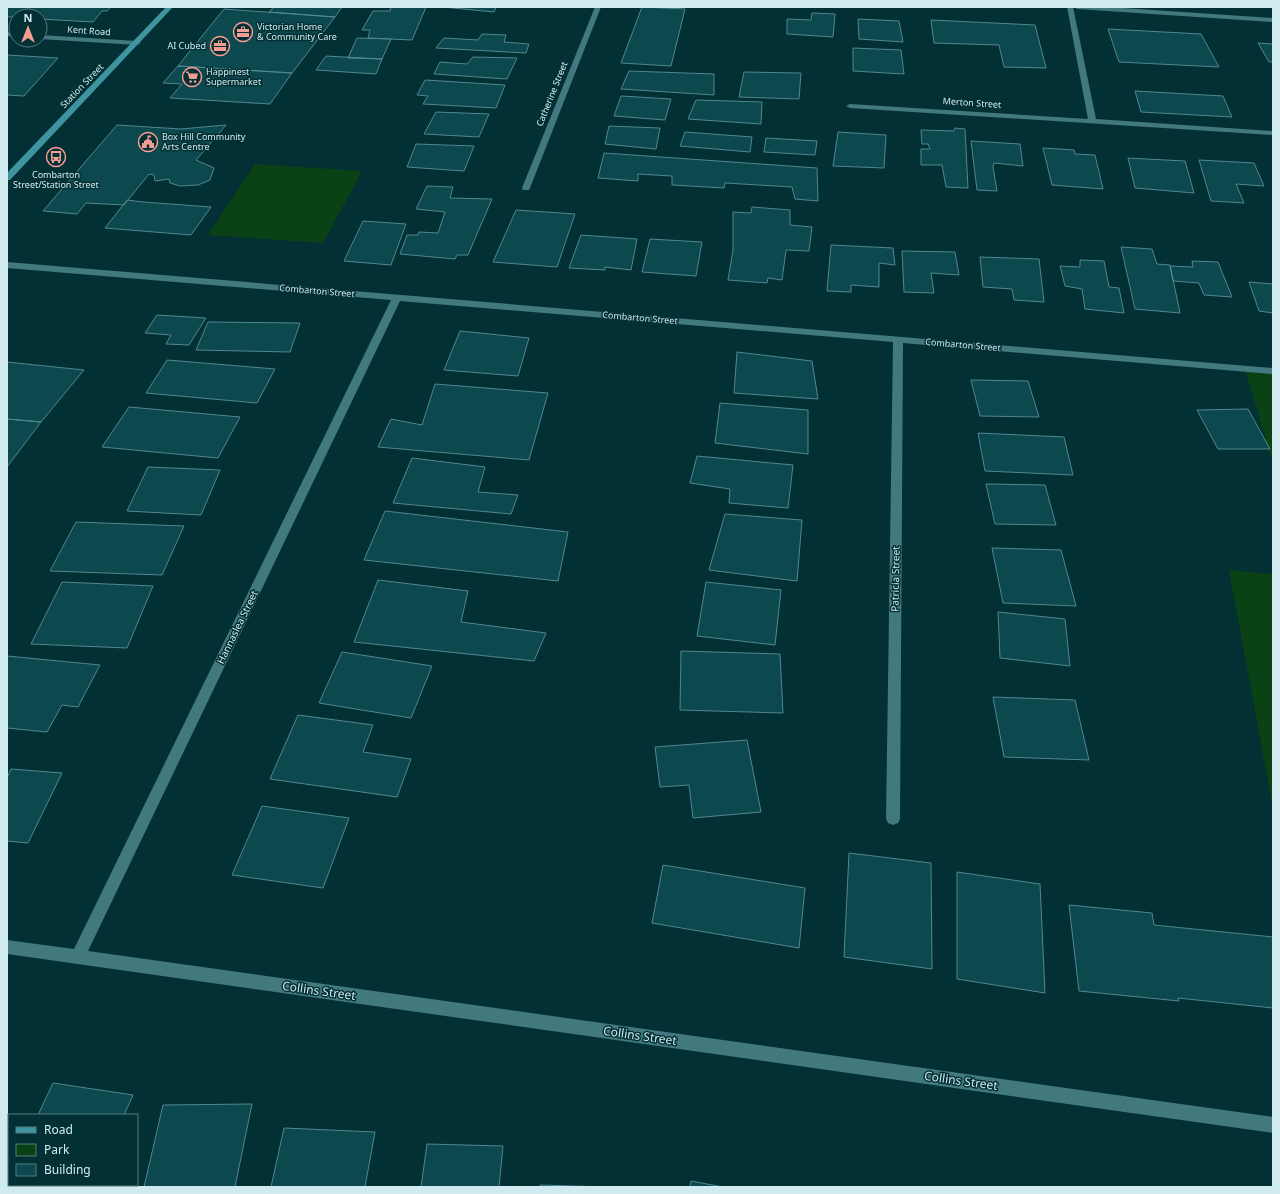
<svg xmlns="http://www.w3.org/2000/svg" width="1280" height="1194" viewBox="0 0 1280 1194" font-family="'Noto Sans',sans-serif">
	<style>
		.green { fill: #0b4215 }
		.building { fill: #0c494f; stroke: #51878e }
		.lines { fill: none; stroke-linecap: round; stroke-linejoin: round }
		.street { fill: #42797f; fill-rule: evenodd }
		.secondary { fill: #42797f; fill-rule: evenodd }
		.primary { fill: #3f959f; fill-rule: evenodd }
		.labels { text-anchor: middle; stroke-width: 3; stroke-linejoin: round; paint-order: stroke }
		.far-poi-label { font-size: 9px; fill: #d0ebef; stroke: #033035; text-anchor: start }
		.far-street-label { font-size: 9px; fill: #d0ebef; stroke: #033035 }
		.street-label { font-size: 10px; fill: #d0ebef; stroke: #033035 }
		.near-street-label { font-size: 12px; fill: #d0ebef; stroke: #033035 }
	</style>
	<rect width="100%" height="100%" fill="#033035"/>
	<path class="green" d="M255,164L362,171L323,243L208,235Z
		M1245,369L1273,371V464Z
		M1229,570L1273,574V808Z"/>
	<path class="building" d="M7,7H111L107,11H102L93,22L40,19V16L7,17Z
		M274,7H342L335,17L269,12Z
		M391,7H426L412,40L368,38L370,30H362L373,11H390Z
		M443,7H496L494,12Z
		M642,7L685,9L671,66L621,63Z
		M224,9L335,17L292,73L178,66Z
		M812,13L835,14L833,37L787,34V19L811,20Z
		M858,19L899,21L903,42L859,39Z
		M931,20L1035,25L1046,68L1004,67L999,45L934,43Z
		M1108,29L1201,34L1219,67L1119,62Z
		M482,34L506,35L504,42L529,44L526,53L436,48L444,38L478,40Z
		M357,38L391,39L382,59L348,58Z
		M1258,43L1273,44V62H1269Z
		M853,48L901,50L904,74L853,71Z
		M7,55L58,58L24,96L7,95Z
		M326,56L382,59L376,74L316,70Z
		M473,57L517,58L507,79L434,74L440,62L467,64Z
		M178,66L292,73L270,104L170,98L182,84L163,83Z
		M629,71L714,74V95L621,89Z
		M744,72L801,73L799,99L739,97Z
		M425,80L505,85L496,108L423,104L428,96L417,95Z
		M1135,91L1223,96L1232,117L1141,112Z
		M621,96L671,99L665,120L614,116Z
		M696,100L762,102L761,124L688,119Z
		M436,112L489,114L479,137L424,134Z
		M117,125L181,129L226,125L196,160L214,168L210,180L198,185L180,186L170,183L169,179L155,181L154,175L149,174L124,205L86,203L77,214L43,211Z
		M609,126L660,128L656,149L605,144Z
		M955,128L965,129L968,188L946,187L942,165H921V149H930L928,144H922L921,130L954,131Z
		M685,132L752,137L750,152L680,146Z
		M838,132L886,135L884,168L833,166Z
		M766,138L817,141L815,155L764,152Z
		M971,141L1020,144L1023,166L994,163L993,167L997,191L977,190Z
		M416,144L474,146L464,171L407,167Z
		M1043,148L1074,150L1075,154L1095,155L1103,189L1052,185Z
		M604,153L817,168L818,201L795,199L792,187L725,183L724,188L672,185V176L638,174V181L598,178Z
		M1128,158L1185,161L1194,193L1135,188Z
		M1199,160L1254,163L1264,186L1236,184L1244,203L1211,201Z
		M427,186L453,187L450,198L492,199L468,255H457L455,259L400,254L407,235H418L419,232L438,233L445,212L416,209Z
		M127,200L143,202L211,207L191,235L105,228Z
		M752,207L790,210V225L812,227L809,251L786,250L782,280L768,278L767,283L728,280L733,250V212L751,213Z
		M516,210L575,214L557,267L493,262Z
		M363,221L406,224L391,265L344,261Z
		M581,235L637,239L631,270L605,267V270L569,268Z
		M650,239L702,242L696,276L642,272Z
		M831,245L893,248L895,265L879,263V287L851,285V292L827,291Z
		M1121,247L1152,249L1157,264L1170,265L1180,313L1135,309Z
		M902,251L955,252L959,275L931,273L934,293L904,292Z
		M980,257L1039,259L1044,302L1014,300L1012,289L983,287Z
		M1080,260L1104,261L1109,287L1119,288L1124,313L1085,309L1082,289L1065,286L1060,266L1080,267Z
		M1192,261L1218,262L1232,297L1204,295L1199,283L1173,281L1170,266L1193,267Z
		M1249,282L1273,284V313L1259,311Z
		M157,315L206,318L189,345L166,344L171,335L145,333Z
		M208,322L300,323L290,352L196,350Z
		M460,331L529,338L518,376L444,370Z
		M737,352L812,361L818,399L734,393Z
		M167,360L275,369L257,403L146,393Z
		M7,362L84,370L41,422L7,419Z
		M971,380L1028,381L1039,417L980,416Z
		M435,384L548,393L529,460L378,447L391,419L422,425Z
		M720,403L808,410V454L715,443Z
		M129,407L240,417L218,458L102,447Z
		M1248,409L1270,449H1218L1197,410Z
		M7,419L41,422L7,467Z
		M978,433L1064,437L1073,475L985,471Z
		M697,456L793,465L788,508L729,503L730,489L690,483Z
		M412,458L485,467L478,492L518,495L511,514L393,503Z
		M148,467L220,470L201,515L127,511Z
		M986,484L1045,485L1056,525L995,524Z
		M385,511L568,532L558,581L364,560Z
		M725,514L802,520L797,581L709,570Z
		M76,522L184,526L162,575L50,571Z
		M992,548L1061,550L1076,606L1003,603Z
		M378,580L468,591L461,622L546,633L534,661L354,642Z
		M62,582L153,586L127,648L31,644Z
		M706,582L781,590L775,645L697,636Z
		M998,612L1065,619L1070,666L1000,658Z
		M681,651L780,654L783,713L680,710Z
		M342,652L432,666L411,718L319,703Z
		M7,656L100,665L78,707L62,705L47,732L7,728Z
		M993,697L1075,700L1089,760L1004,757Z
		M298,715L373,725L363,752L411,759L397,797L270,779Z
		M747,740L761,812L693,818L689,785L660,787L655,747Z
		M11,769L62,773L28,843L7,841V778Z
		M262,806L349,818L323,888L232,875Z
		M849,853L931,863L932,969L844,957Z
		M663,865L805,888L799,948L652,923Z
		M957,872L1040,884L1045,993L957,979Z
		M1069,905L1152,913L1154,925L1273,937V1008L1178,998L1179,1001L1079,991Z
		M53,1083L133,1095L124,1115H38Z
		M252,1104L235,1187H144L163,1105Z
		M284,1128L375,1132L365,1187H271Z
		M427,1144L503,1146L499,1187H421Z
		M9,1178V1185H95L94,1187H7Z
		M691,1181L723,1187H690Z
		M540,1185L608,1187H540Z"/>
	<g class="lines">
		<path class="street" d="M595,7H601L530,188L529,190H523L522,188Z
			M1067,7H1073L1096,119L1273,131V135L850,108L846,106L850,104L1088,119Z
			M7,32L16,33V37L7,36Z
			M40,35L137,41L141,43L137,45L40,39Z
			M7,262L1273,368V374L903,343L900,819L898,823L893,825L888,823L886,819L893,342L400,301L88,951L1273,1117V1133L7,954V940L74,949L391,300L7,268Z"/>
		<path class="secondary" d="M1074,7H1108L1273,18V22L1077,9Z"/>
		<path class="primary" d="M166,7H173L10,180H7V173Z"/>
	</g>
	<defs>
		<g id="office-ring" transform="scale(1)"><circle r="9.5" fill="#033035" stroke="#f59c93" stroke-width="1.5"/><path d="M-6-3h4V-5.5h4V-3h4V5H-6ZM-1-4.5V-3h2v-1.5ZM-6 0V1H6V0Z" fill="#f59c93"/></g>
		<g id="supermarket-ring" transform="scale(1)"><circle r="9.5" fill="#033035" stroke="#f59c93" stroke-width="1.5"/><path d="M-6-5.5h2.5l.6 2H6L4.5 2H-2.5L-4.4-4H-6ZM-1.5 3.2a1.3 1.3 0 1 0 .1 0ZM3 3.2a1.3 1.3 0 1 0 .1 0Z" fill="#f59c93"/></g>
		<g id="civic-ring" transform="scale(1)"><circle r="9.5" fill="#033035" stroke="#f59c93" stroke-width="1.5"/><path d="M-.6-6.5H3V-4.5H.6V-3L4-1V1h2V6H-6V1h2V-1L-.6-3ZM-1.2 2.5V6h2.4V2.5Z" fill="#f59c93"/></g>
		<g id="bus-ring" transform="scale(1)"><circle r="9.5" fill="#033035" stroke="#f59c93" stroke-width="1.5"/><path d="M-5-6H5V4H4V6H2V4H-2V6H-4V4H-5ZM-3.5-4V0h7V-4ZM-3.5 1.2v1.5H-2V1.2ZM2 1.2v1.5H3.5V1.2Z" fill="#f59c93"/></g>
	</defs>
	<g fill-rule="evenodd">
		<use href="#office-ring" x="243" y="32"/>
		<use href="#office-ring" x="220" y="46"/>
		<use href="#supermarket-ring" x="192" y="77"/>
		<use href="#civic-ring" x="148" y="142"/>
		<use href="#bus-ring" x="56" y="157"/>
	</g>
	<g class="labels">
		<g class="far-poi-label">
			<text x="257" y="30">Victorian Home<tspan x="257" dy="10">&amp; Community Care</tspan></text>
			<text x="206" y="49" text-anchor="end">AI Cubed</text>
			<text x="206" y="75">Happinest<tspan x="206" dy="10">Supermarket</tspan></text>
			<text x="162" y="140">Box Hill Community<tspan x="162" dy="10">Arts Centre</tspan></text>
			<text x="56" y="178" text-anchor="middle">Combarton<tspan x="56" dy="10">Street/Station Street</tspan></text>
		</g>
		<g class="far-street-label">
			<text transform="translate(89 31) rotate(4)" y="3">Kent Road</text>
			<text transform="translate(82 86) rotate(-46)" y="3">Station Street</text>
			<text transform="translate(552 94) rotate(-68)" y="3">Catherine Street</text>
			<text transform="translate(972 103) rotate(4)" y="3">Merton Street</text>
			<text transform="translate(317 291) rotate(5)" y="3">Combarton Street</text>
			<text transform="translate(640 318) rotate(5)" y="3">Combarton Street</text>
			<text transform="translate(963 345) rotate(5)" y="3">Combarton Street</text>
		</g>
		<g class="street-label">
			<text transform="translate(895 579) rotate(-89)" y="4">Patricia Street</text>
			<text transform="translate(237 627) rotate(-64)" y="4">Hannaslea Street</text>
		</g>
		<g class="near-street-label">
			<text transform="translate(319 991) rotate(8)" y="4">Collins Street</text>
			<text transform="translate(640 1036) rotate(8)" y="4">Collins Street</text>
			<text transform="translate(961 1081) rotate(8)" y="4">Collins Street</text>
		</g>
	</g>
	<rect width="1280" height="1194" fill="none" stroke="#d0ebef" stroke-width="16"/>
	<rect x="8" y="1114" width="130" height="72" fill="#033035" stroke="#557b7f"/>
	<rect x="16" y="1127" width="20" height="6" fill="#3f959f" stroke="#557b7f"/>
	<text x="44" y="1134" font-size="12" fill="#d0ebef">Road</text>
	<rect x="16" y="1144" width="20" height="12" fill="#0b4215" stroke="#557b7f"/>
	<text x="44" y="1154" font-size="12" fill="#d0ebef">Park</text>
	<rect x="16" y="1164" width="20" height="12" fill="#0c494f" stroke="#557b7f"/>
	<text x="44" y="1174" font-size="12" fill="#d0ebef">Building</text>
	<g transform="translate(28 28)"><circle r="19" fill="#033035" stroke="#557b7f"/>
	<path d="M0-3L7 15L0 10L-7 15Z" fill="#f59c93"/>
	<text y="-6" font-size="11" font-weight="bold" text-anchor="middle" fill="#d0ebef">N</text>
	</g>
</svg>
